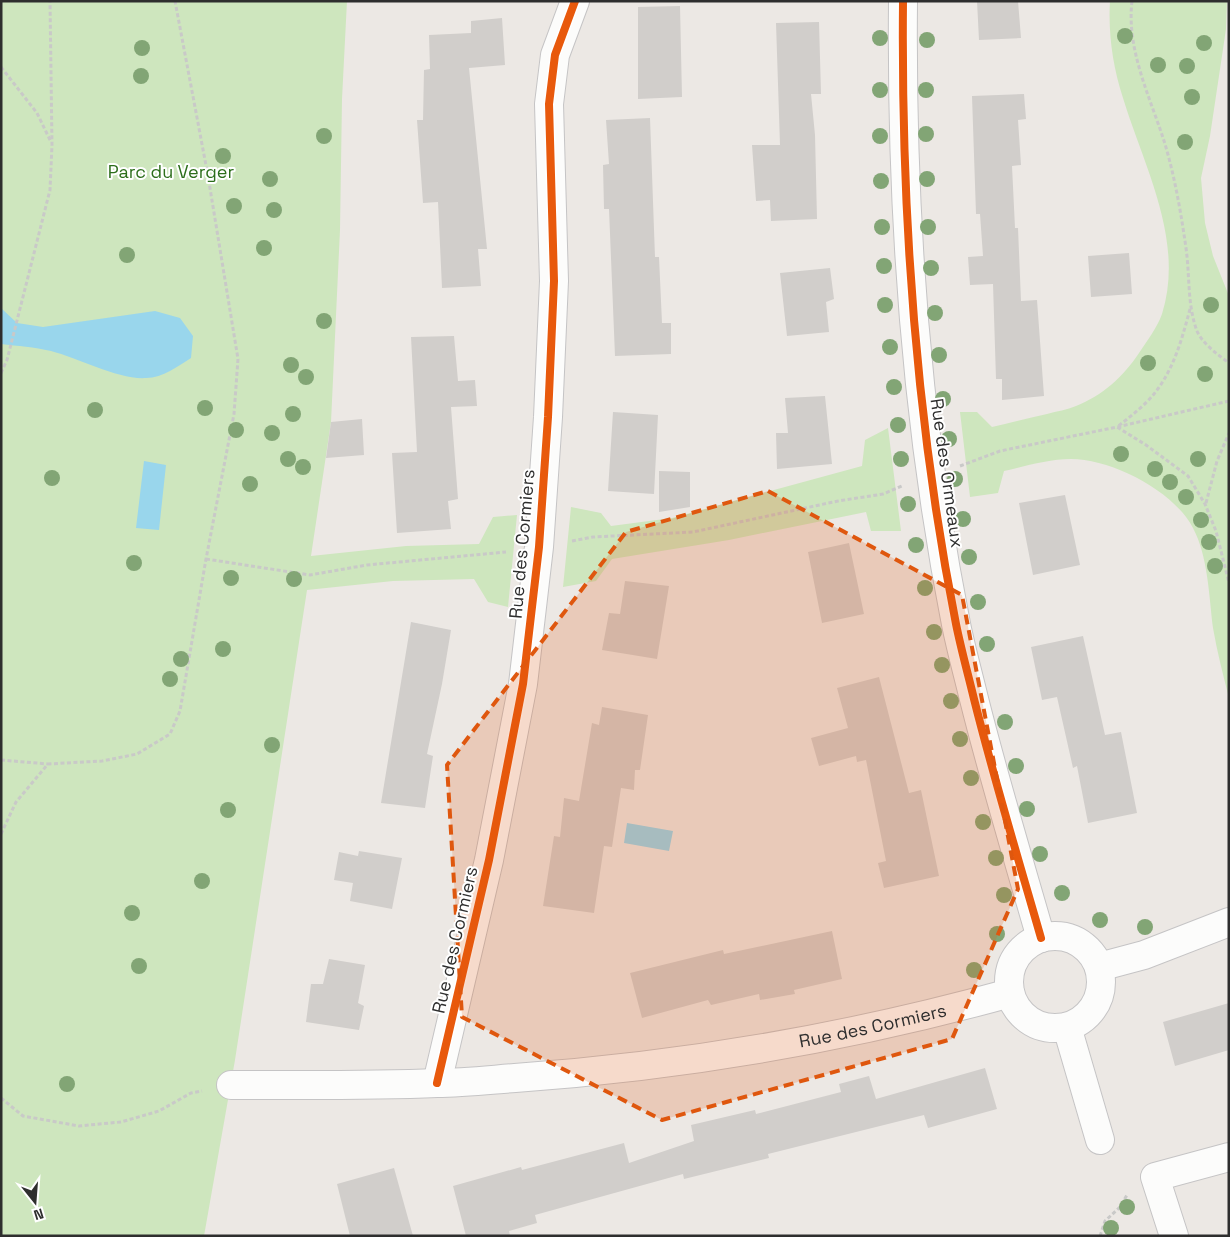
<svg xmlns="http://www.w3.org/2000/svg" width="1230" height="1237" viewBox="0 0 1230 1237" font-family="'Space Grotesk',sans-serif">
	<style>
		.green { fill: #cee6be }
		.water { fill: #99d6ec }
		.building { fill: #d1cecb }
		.lines { fill: none; stroke-linecap: round; stroke-linejoin: round }
		.minor-casing { stroke: #c5c4c5; stroke-width: 30 }
		.path { stroke: #c9c9c8; stroke-width: 3; stroke-dasharray: 4 2.5; stroke-linecap: butt }
		.minor { stroke: #fcfcfb; stroke-width: 28 }
		.cycleway-casing { stroke: #fff; stroke-width: 11 }
		.cycleway { stroke: #e8590c; stroke-width: 8 }
		.tree { fill: #82a575 }
		.marked { fill: #df570e; fill-opacity: 0.2; stroke: #df570e; stroke-width: 4; stroke-dasharray: 10 6; stroke-linejoin: round }
		.labels { text-anchor: middle; stroke-width: 4; stroke-linejoin: round; paint-order: stroke }
		.park-label { font-size: 18px; fill: #2c6e1b; stroke: #fff }
		.street-label { font-size: 18px; fill: #2e2e2e; stroke: #fff }
	</style>
	<rect width="100%" height="100%" fill="#ece8e4"/>
	<path class="green" d="M1,1H347L342,99L340,230L331,422L311,556L406,546L479,544L493,517L517,515L508,607L488,602L474,579L393,581L307,590L235,1060L204,1236H1Z
		M1110,1H1227L1226,29L1210,136L1201,178L1205,223L1213,256L1229,296V698C1223,675 1217,651 1213,628C1209,596 1208,556 1193,528C1174,491 1112,459 1071,459C1049,459 1026,466 1004,471L998,493L970,497L960,412H977L992,427C1010,423 1029,418 1047,414C1057,411 1067,410 1076,406C1102,396 1124,376 1139,353C1147,341 1157,328 1162,314C1185,240 1144,167 1123,98C1113,67 1108,34 1110,1Z
		M888,428L901,531H871L866,512L729,540L612,559L596,581L563,587L571,507L601,513L611,526L672,518L862,466L865,440Z"/>
	<path class="water" d="M1,308L17,323L43,327L155,311L180,318L193,336L191,358C178,366 163,378 146,378C119,380 78,358 51,351C34,347 18,346 1,344Z
		M144,461L166,465L159,530L136,528Z
		M627,823L673,831L669,851L624,843Z"/>
	<path class="building" d="M977,1H1018L1021,38L979,40Z
		M680,6L682,97L638,99V7Z
		M502,18L505,65L469,68L487,249H478L481,286L442,288L438,202L423,203L417,120H423L424,70L430,69L429,35L471,33V21Z
		M819,22L821,94H811L815,135L817,219L771,221L770,200L756,201L752,145H780L776,23Z
		M1024,94L1026,119L1018,120L1021,165L1012,166L1015,228H1018L1021,301L1037,300L1044,396L1002,400V379H996L993,284L970,285L968,257L983,256L980,214H976L972,96Z
		M650,118L655,257H659L662,323H671V354L615,356L609,209H604L603,165L609,164L606,120Z
		M1129,253L1132,294L1091,297L1088,256Z
		M830,268L834,299L826,302L829,332L787,336L780,273Z
		M454,336L458,381L475,380L477,406L451,407L458,499L448,501L451,529L397,533L392,453L417,452L411,337Z
		M825,396L832,464L777,469L776,433H788L785,398Z
		M613,412L658,415L654,494L608,491Z
		M362,419L364,455L326,458L331,422Z
		M659,471L690,472V507L659,512Z
		M1065,495L1080,565L1033,575L1019,503Z
		M849,543L864,614L822,623L808,552Z
		M625,581L669,586L657,659L602,650L609,613L620,614Z
		M411,622L451,630L442,684L427,754L433,756L425,808L381,803Z
		M1083,636L1105,735L1121,732L1137,813L1088,823L1077,766L1073,768L1057,697L1042,700L1031,647Z
		M879,677L909,793L921,790L939,876L884,888L878,863L886,861L866,760L857,762L856,756L819,766L811,738L848,728L837,688Z
		M602,707L648,715L640,770H635L634,790L621,788L612,847L604,846L594,913L543,906L554,836L560,837L564,798L579,801L592,723L599,725Z
		M359,851L402,858L392,909L350,901L353,883L334,880L339,852L358,856Z
		M832,931L842,979L794,990L795,994L760,1000L759,994L711,1005L708,1000L642,1018L630,973L723,950L724,954Z
		M329,959L365,965L358,1003L364,1006L359,1030L306,1022L311,984H323Z
		M1229,1003V1050L1175,1066L1163,1022Z
		M985,1068L997,1109L928,1128L924,1115L768,1154L769,1158L684,1179L683,1174L535,1215L537,1223L509,1231L510,1236H466L453,1186L521,1167L522,1170L624,1143L629,1163L694,1141L691,1125L755,1110L756,1114L841,1092L839,1084L869,1076L876,1099Z
		M394,1168L413,1236H350L337,1184Z"/>
	<g class="lines">
		<g class="minor-casing">
			<g id="minor">
				<path d="M903,1C901,211 915,418 956,624C961,649 968,674 974,699C994,779 1018,858 1041,938"/>
				<circle cx="1055" cy="982" r="46"/>
				<path d="M1099,967L1144,955L1229,922"/>
				<path d="M1067,1027L1100,1140"/>
				<path d="M437,1083L489,860L523,684L539,547L548,417L554,281L549,104L555,55L575,1"/>
				<path id="s1" d="M231,1085C299,1085 368,1086 437,1083C463,1083 489,1080 515,1078C683,1066 848,1038 1010,993"/>
				<path d="M1174,1236L1155,1177L1229,1157"/>
			</g>
		</g>
		<path class="path" d="M1132,1C1126,50 1151,99 1165,144C1175,178 1181,213 1186,248C1190,276 1187,304 1197,331C1202,343 1218,355 1229,363
			M1,67L37,113L51,142
			M1190,309C1182,339 1174,369 1154,394C1144,406 1130,417 1117,427L1146,445L1188,476L1205,504L1216,531L1229,583
			M1,373L7,360L50,190L52,145L50,1
			M960,466L1000,451L1117,427L1229,401
			M1206,503L1217,461L1229,433
			M572,541L593,537L693,532L838,501L883,494L902,486
			M206,559L310,575L367,565L506,552
			M1,760L48,764
			M1,834L16,802L48,764L102,761L137,754L170,734L180,711L206,559L234,414L238,359L208,176L175,1
			M1,1098L23,1116L79,1126L121,1122L159,1111L191,1093L202,1091
			M1100,1236L1105,1221L1120,1207L1127,1195"/>
		<use href="#minor" class="minor"/>
		<g class="cycleway-casing">
			<path id="cycleway" d="M903,1C901,211 915,418 956,624C961,649 968,674 974,699C994,779 1018,858 1041,938
				M437,1083L489,860L523,684L539,547L548,417L554,281L549,104L555,55L575,1"/>
		</g>
		<use href="#cycleway" class="cycleway"/>
	</g>
	<g class="tree">
		<circle cx="1125" cy="36" r="8"/>
		<circle cx="880" cy="38" r="8"/>
		<circle cx="927" cy="40" r="8"/>
		<circle cx="1204" cy="43" r="8"/>
		<circle cx="142" cy="48" r="8"/>
		<circle cx="1158" cy="65" r="8"/>
		<circle cx="1187" cy="66" r="8"/>
		<circle cx="141" cy="76" r="8"/>
		<circle cx="880" cy="90" r="8"/>
		<circle cx="926" cy="90" r="8"/>
		<circle cx="1192" cy="97" r="8"/>
		<circle cx="926" cy="134" r="8"/>
		<circle cx="324" cy="136" r="8"/>
		<circle cx="880" cy="136" r="8"/>
		<circle cx="1185" cy="142" r="8"/>
		<circle cx="223" cy="156" r="8"/>
		<circle cx="270" cy="179" r="8"/>
		<circle cx="927" cy="179" r="8"/>
		<circle cx="881" cy="181" r="8"/>
		<circle cx="234" cy="206" r="8"/>
		<circle cx="274" cy="210" r="8"/>
		<circle cx="882" cy="227" r="8"/>
		<circle cx="928" cy="227" r="8"/>
		<circle cx="264" cy="248" r="8"/>
		<circle cx="127" cy="255" r="8"/>
		<circle cx="884" cy="266" r="8"/>
		<circle cx="931" cy="268" r="8"/>
		<circle cx="885" cy="305" r="8"/>
		<circle cx="1211" cy="305" r="8"/>
		<circle cx="935" cy="313" r="8"/>
		<circle cx="324" cy="321" r="8"/>
		<circle cx="890" cy="347" r="8"/>
		<circle cx="939" cy="355" r="8"/>
		<circle cx="1148" cy="363" r="8"/>
		<circle cx="291" cy="365" r="8"/>
		<circle cx="1205" cy="374" r="8"/>
		<circle cx="306" cy="377" r="8"/>
		<circle cx="894" cy="387" r="8"/>
		<circle cx="943" cy="399" r="8"/>
		<circle cx="205" cy="408" r="8"/>
		<circle cx="95" cy="410" r="8"/>
		<circle cx="293" cy="414" r="8"/>
		<circle cx="898" cy="425" r="8"/>
		<circle cx="236" cy="430" r="8"/>
		<circle cx="272" cy="433" r="8"/>
		<circle cx="949" cy="439" r="8"/>
		<circle cx="1121" cy="454" r="8"/>
		<circle cx="288" cy="459" r="8"/>
		<circle cx="901" cy="459" r="8"/>
		<circle cx="1198" cy="459" r="8"/>
		<circle cx="303" cy="467" r="8"/>
		<circle cx="1155" cy="469" r="8"/>
		<circle cx="52" cy="478" r="8"/>
		<circle cx="955" cy="479" r="8"/>
		<circle cx="1170" cy="482" r="8"/>
		<circle cx="250" cy="484" r="8"/>
		<circle cx="1186" cy="497" r="8"/>
		<circle cx="908" cy="504" r="8"/>
		<circle cx="963" cy="519" r="8"/>
		<circle cx="1201" cy="520" r="8"/>
		<circle cx="1209" cy="542" r="8"/>
		<circle cx="916" cy="545" r="8"/>
		<circle cx="969" cy="557" r="8"/>
		<circle cx="134" cy="563" r="8"/>
		<circle cx="1215" cy="566" r="8"/>
		<circle cx="231" cy="578" r="8"/>
		<circle cx="294" cy="579" r="8"/>
		<circle cx="925" cy="588" r="8"/>
		<circle cx="978" cy="602" r="8"/>
		<circle cx="934" cy="632" r="8"/>
		<circle cx="987" cy="644" r="8"/>
		<circle cx="223" cy="649" r="8"/>
		<circle cx="181" cy="659" r="8"/>
		<circle cx="942" cy="665" r="8"/>
		<circle cx="170" cy="679" r="8"/>
		<circle cx="951" cy="701" r="8"/>
		<circle cx="1005" cy="722" r="8"/>
		<circle cx="960" cy="739" r="8"/>
		<circle cx="272" cy="745" r="8"/>
		<circle cx="1016" cy="766" r="8"/>
		<circle cx="971" cy="778" r="8"/>
		<circle cx="1027" cy="809" r="8"/>
		<circle cx="228" cy="810" r="8"/>
		<circle cx="983" cy="822" r="8"/>
		<circle cx="1040" cy="854" r="8"/>
		<circle cx="996" cy="858" r="8"/>
		<circle cx="202" cy="881" r="8"/>
		<circle cx="1062" cy="893" r="8"/>
		<circle cx="1004" cy="895" r="8"/>
		<circle cx="132" cy="913" r="8"/>
		<circle cx="1100" cy="920" r="8"/>
		<circle cx="1145" cy="927" r="8"/>
		<circle cx="997" cy="934" r="8"/>
		<circle cx="139" cy="966" r="8"/>
		<circle cx="974" cy="970" r="8"/>
		<circle cx="67" cy="1084" r="8"/>
		<circle cx="1127" cy="1207" r="8"/>
		<circle cx="1111" cy="1228" r="8"/>
	</g>
	<path class="marked" d="M768,491L962,595L1018,889L952,1039L662,1120L462,1017L447,765L626,532Z"/>
	<g class="labels">
		<g class="park-label">
			<text x="171" y="178">Parc du Verger</text>
		</g>
		<g class="street-label">
			<text transform="translate(947 473) rotate(82)" y="6">Rue des Ormeaux</text>
			<text transform="translate(522 544) rotate(-85)" y="6">Rue des Cormiers</text>
			<text transform="translate(455 940) rotate(-77)" y="6">Rue des Cormiers</text>
			<text dy="6" stroke="none"><textPath href="#s1" startOffset="646">Rue des Cormiers</textPath></text>
		</g>
	</g>
	<rect width="1230" height="1237" fill="none" stroke="#2e2e2e" stroke-width="5"/>
	<g transform="translate(35 1202) rotate(163)" stroke="#ffffff" stroke-width="4" paint-order="stroke">
	<path d="M0-4L9 19L0 12L-9 19Z" fill="#2e2e2e"/>
	<text y="-8" font-size="14" font-weight="bold" text-anchor="middle" fill="#2e2e2e">N</text>
	</g>
</svg>
